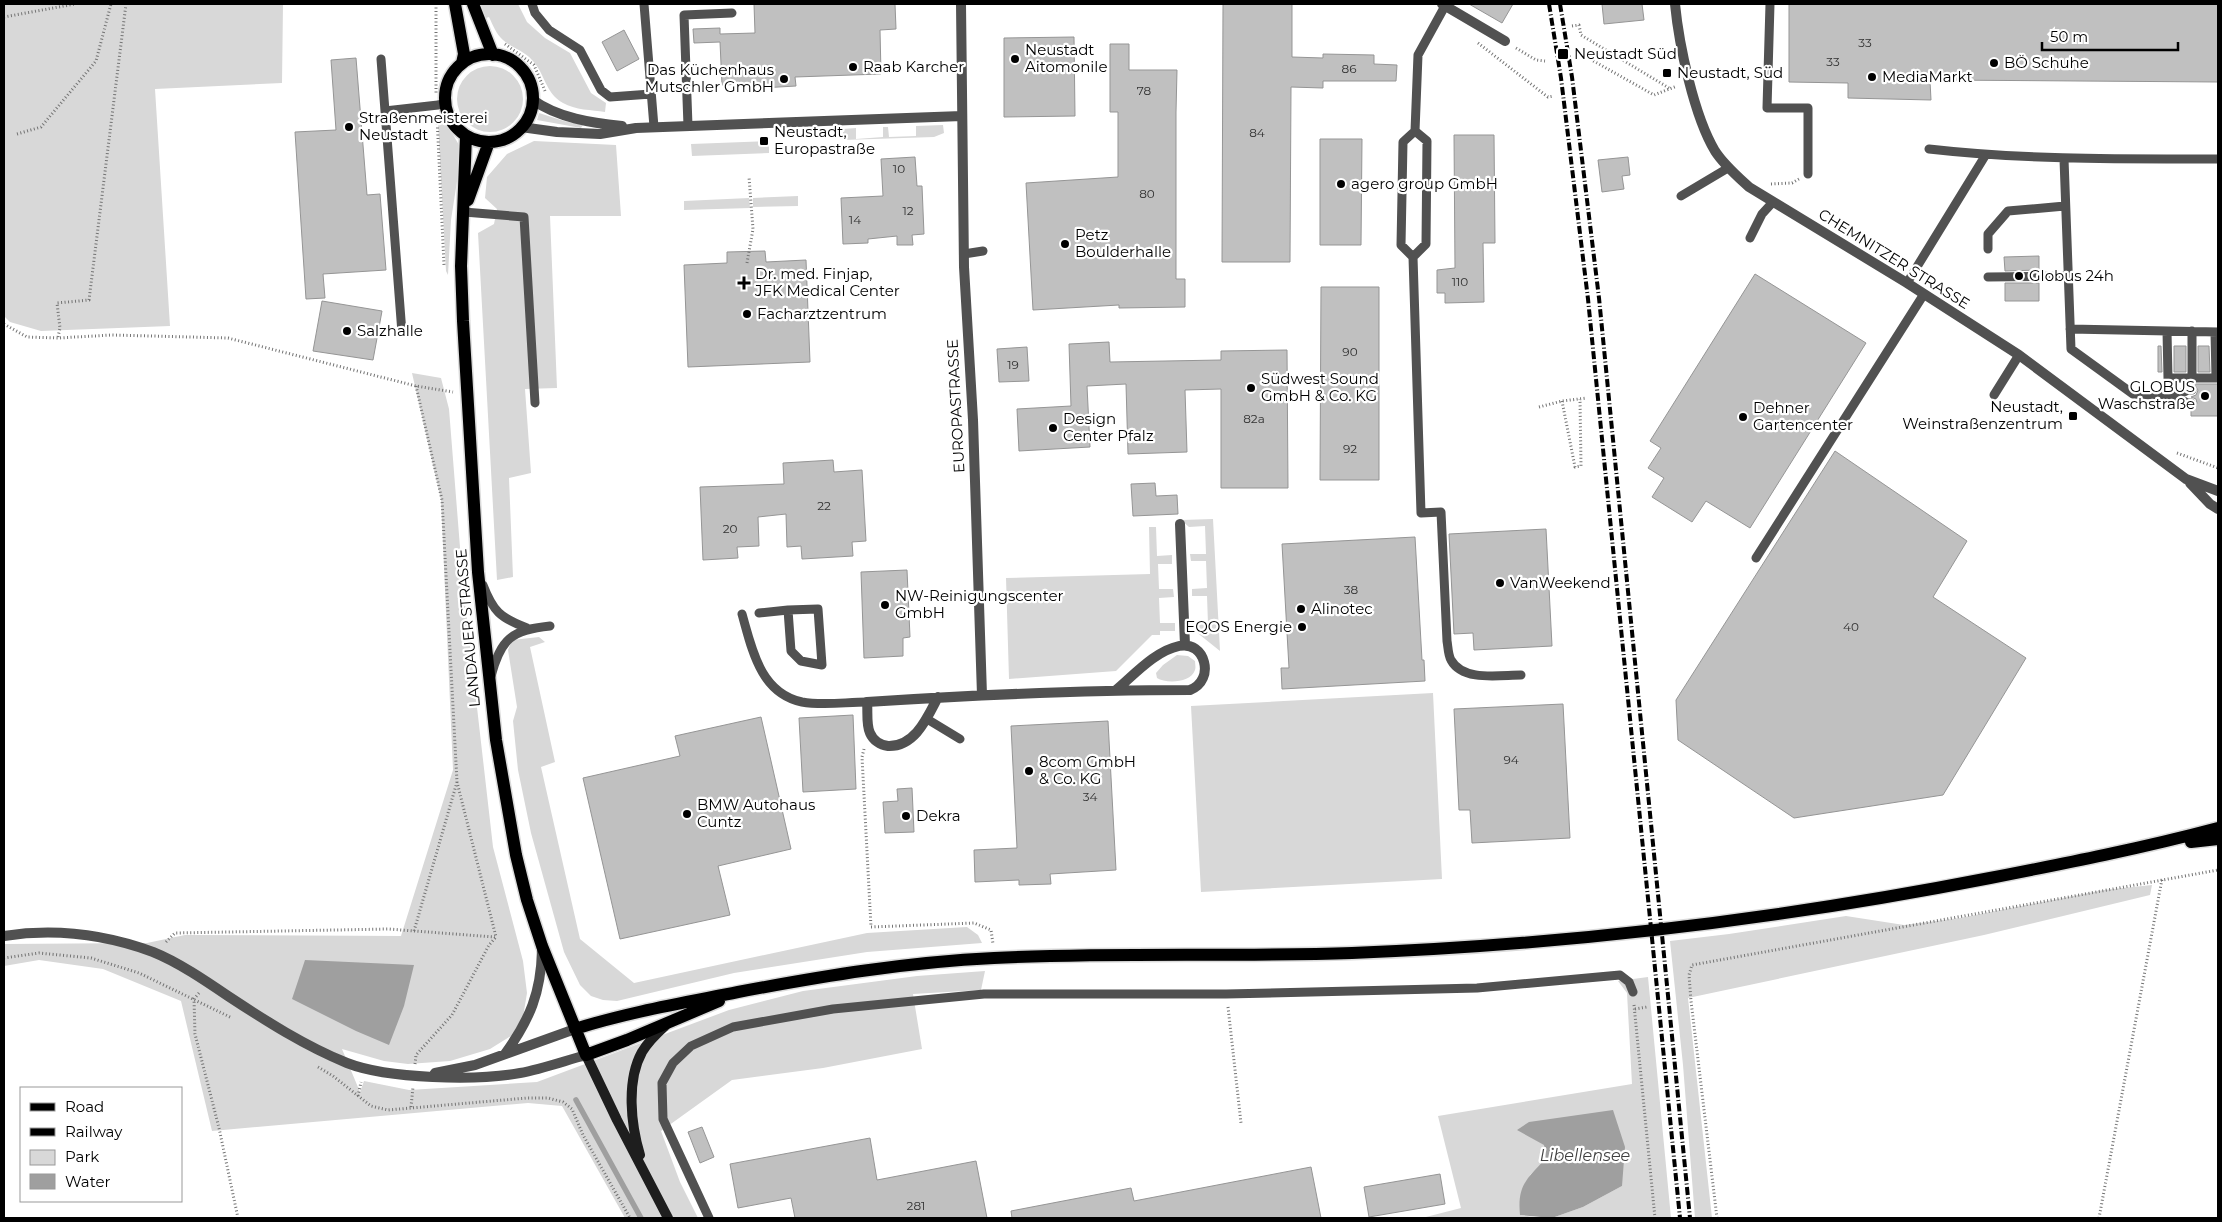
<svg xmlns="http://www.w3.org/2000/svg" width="2222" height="1222" viewBox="0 0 2222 1222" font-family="Montserrat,sans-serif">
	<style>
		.green { fill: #d8d8d8 }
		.water { fill: #9f9f9f }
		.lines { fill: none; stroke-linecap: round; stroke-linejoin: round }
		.stream { stroke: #9f9f9f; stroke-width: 5.5 }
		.building { fill: #c0c0c0; stroke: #959595 }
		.primary-casing { stroke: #dbdbdb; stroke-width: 15 }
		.path { stroke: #737373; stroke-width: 3; stroke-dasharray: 1 2.5; stroke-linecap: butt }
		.service { stroke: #515151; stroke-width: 9 }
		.minor { stroke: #515151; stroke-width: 10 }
		.secondary { stroke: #1e1e1e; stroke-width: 10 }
		.primary { stroke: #000; stroke-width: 12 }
		.rail { stroke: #000; stroke-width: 4; stroke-dasharray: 8 2.5 1 2.5; stroke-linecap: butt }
		.poi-dot { fill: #000; stroke: #fff; stroke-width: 2 }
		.labels { text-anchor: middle; stroke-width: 4.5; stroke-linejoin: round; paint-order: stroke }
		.number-label { font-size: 12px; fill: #303030 }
		.poi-label { font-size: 15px; fill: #000; stroke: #fff; text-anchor: start }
		.street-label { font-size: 15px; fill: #000; stroke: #fff }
		.water-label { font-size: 16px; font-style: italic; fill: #404040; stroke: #fff }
	</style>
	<rect width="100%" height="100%" fill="#fff"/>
	<path class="green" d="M4,4H283L282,83L155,89L170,326L41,331L10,322L4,316Z
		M479,4H518L527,22L545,38L570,53L591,93L606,103L605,112C592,110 575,110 563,103C545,93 545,73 532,60C524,51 512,48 503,40C496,34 493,25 489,17L483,19Z
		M457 99a33 33 0 1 1 66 0a33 33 0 1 1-66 0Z
		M539,113L564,121L583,125L581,128L537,120Z
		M438,122L448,126L459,145L460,162L451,220L448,275L446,271Z
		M943,125L944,133L934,137L843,140V129L856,128V139L883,137V127H888L889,137L916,136V126Z
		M534,141L616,145L621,216H550L557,388L525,389L531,473L509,478L513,577L497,580L478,233L494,224L497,209L485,198L487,177L507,154Z
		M769,141V153L692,156L691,144Z
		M798,196V206L753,207V198Z
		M749,198L750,208L684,210V201Z
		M412,373L441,378L449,409L463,585L493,847L523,961L527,993L523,1017L511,1036L490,1049L450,1061L408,1064L384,1061L342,1049L360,1092L364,1081L409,1090L537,1082L729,1010L803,991L917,976L985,971L981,990L913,994L922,1049L823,1068L732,1080L661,1131L680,1182L698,1218H625L562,1106L528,1103L212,1131L181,1001L103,969L39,960L4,966V944L147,943L185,935L401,936L453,770L441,500Z
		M1213,519L1220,651L1195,631L1193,625L1208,624L1207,596H1192V589L1207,588L1206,561H1191L1190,554H1206L1205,526L1189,527L1181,520Z
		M1149,527H1156L1157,556L1172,555V564H1158L1159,589H1173L1174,597L1159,598L1160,623H1175V631H1160V635H1152L1116,671L1009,679L1006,578L1150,574Z
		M539,637L545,642L530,647L555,762L541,767L580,939L634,983L867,933L967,927L978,935L982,943L867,952L734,973L617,1001L603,1000L591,996L580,985L564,952L531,833L518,770L513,721L517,707L508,650L512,640Z
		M1177,655L1188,656L1195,661C1195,664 1196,667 1195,670C1191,683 1166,684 1157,678L1156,673L1163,665Z
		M1433,693L1442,879L1201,892L1191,706Z
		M2152,885L2150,895L1984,935L1688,998L1712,1218H1695L1683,1065L1670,941L1729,934L1846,916L1904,925L1960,918L2104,890Z
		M1648,977L1671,1218H1552L1583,1207L1622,1186L1518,1130L1545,1145L1547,1159L1530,1175L1520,1215L1541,1218H1422L1461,1208L1438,1116L1632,1084L1627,993L1618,981Z"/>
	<path class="water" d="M305,960L414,965L404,1006L389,1045L356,1031L292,999Z
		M1613,1110L1625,1147L1622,1186L1583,1207L1552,1218L1520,1215C1517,1185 1527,1179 1546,1158L1544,1145L1517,1130L1529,1122Z"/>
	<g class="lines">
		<path class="stream" d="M576,1100L641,1218"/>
	</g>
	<path class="building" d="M754,4H895L896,29L880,30L881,74L795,77L796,86L761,88V83L722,85L720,42L694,43L693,29L720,28V34L755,33Z
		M1223,4H1292V57L1323,58V54L1374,55V64L1397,65L1396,81H1323V88L1291,87L1290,262H1222Z
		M1469,4H1513L1502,23Z
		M1602,4H1642L1644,20L1604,24Z
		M1789,4H2218V82L1940,80L1930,81L1931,100L1848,98V83L1789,82Z
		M624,30L639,59L617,71L602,42Z
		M1074,37L1075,116L1004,117V38Z
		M1110,44H1129V70H1177L1176,112V279H1185V307L1119,308V305L1033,310L1026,183L1118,177V112H1110Z
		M356,58L367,195L380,194L386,270L323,274L325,298L306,299L295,132L336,130L331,60Z
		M1454,135H1494L1495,243H1483L1484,302L1445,303V293H1437V270L1455,268Z
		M1320,139H1362L1361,245H1320Z
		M915,157L917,186H922L924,234L912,235L913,245H897V236L868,239V243L843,244L841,198L883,196L881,159Z
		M1628,157L1630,175L1622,176L1624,189L1602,192L1598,160Z
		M765,251L766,262L806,260L810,362L688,367L684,265L727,263V252Z
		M2039,256V270L2005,271L2004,257Z
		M1755,274L1866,343L1750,528L1706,501L1692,522L1652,497L1664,478L1648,468L1661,448L1650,441Z
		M2005,283H2039V301H2005Z
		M1321,287H1379V480H1320Z
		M322,301L382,311L373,360L313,351Z
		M1109,342L1110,362L1221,360V351L1287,350L1288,488H1221V389L1185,390L1187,452L1128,454L1126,384L1087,386L1090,447L1019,451L1017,409L1071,406L1069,344Z
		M2158,346H2161L2162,372H2158Z
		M2174,346H2186V372H2174Z
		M2198,346H2209L2210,372H2198Z
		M1027,347L1029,381L999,382L997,349Z
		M2194,384H2218V416H2191V409L2195,408L2197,403L2196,399L2191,397L2196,395L2198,390Z
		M1835,451L1967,541L1933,597L2026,658L1943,795L1794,818L1678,740L1676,700Z
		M833,460L834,472L862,470L866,541L852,542L853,556L802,559L801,546L787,547L786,514L758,517L759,546L737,547L738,558L703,560L700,487L784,484L783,463Z
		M1155,483L1156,496L1177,495L1178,514L1133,516L1131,484Z
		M1546,529L1552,646L1474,650L1473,633L1454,634L1449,534Z
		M1415,537L1422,660H1424L1425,681L1282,689L1281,668H1289L1282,544Z
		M907,570L910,637L903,638V656L864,658L861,572Z
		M1563,704L1570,838L1472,843L1470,810H1459L1454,709Z
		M853,715L856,789L803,792L799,718Z
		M761,717L791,849L718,866L730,915L620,939L583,778L680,756L675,736Z
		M1108,721L1116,870L1050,874L1051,884L1019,885V880L975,882L974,850L1017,848L1011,726Z
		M912,788L914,832L885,833L883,802L898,801L897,789Z
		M702,1127L714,1157L700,1163L688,1132Z
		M870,1138L877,1180L976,1161L987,1218H795L791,1198L738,1208L730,1164Z
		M1311,1167L1321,1218H1012L1011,1211L1131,1188L1134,1201Z
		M1440,1174L1445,1204L1369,1217L1364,1187Z"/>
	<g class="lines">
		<g class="primary-casing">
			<path id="primary" d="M455,4L464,54L462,63
				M473,4L493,55
				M445 98a44 44 0 1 1 88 0a44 44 0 1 1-88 0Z
				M466,136L461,266L463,321L478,572L496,740L516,855L527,900L542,946L586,1055L627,1040L719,1001
				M468,200L489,142
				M2191,842L2218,839
				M575,1029C629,1012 683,1003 738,992C823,976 907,962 994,958C1113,952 1233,957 1352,953C1566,945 1780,919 1990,878C2067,863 2143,848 2218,828"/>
		</g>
		<path class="path" d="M436,4V93
			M4,17L75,4
			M1572,26L1579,25L1581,35L1669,88
			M1478,43L1544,94L1548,97L1554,96
			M505,44L534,65L545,91
			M1516,48L1536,60L1545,61
			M1581,54L1654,95L1677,86
			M437,117L444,265
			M17,134L41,127L96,61L111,4
			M1771,184L1792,183L1799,179
			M747,263L753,229L749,177
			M4,324L27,337L58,338L112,335L228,338L416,386L453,392
			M58,337L60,328L57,303L89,300L126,4
			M416,386L442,500L457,782L496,937
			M1562,401L1575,467L1581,466L1580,399
			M1539,407L1562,401L1587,398
			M2177,453L2218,468
			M864,749L862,757L871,927L974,923L991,930L993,944
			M414,931L495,937
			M166,942L175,933L389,929L414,931L457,782
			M4,958L39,953L91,958L139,973L232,1018
			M199,993L194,999L195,1034L219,1128L238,1218
			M1634,1005L1655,1218
			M1228,1007L1241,1123
			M1635,1009L1647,1007
			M415,1064L416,1055L452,1015L489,945L496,937
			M318,1067L333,1076L371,1106L388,1110L527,1098H548L563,1102L572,1109L583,1135L630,1218
			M358,1096L361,1082
			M411,1107L413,1087
			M1717,1218L1691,1001L1689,975L1692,965L2218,870
			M2099,1218L2162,879"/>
		<path class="service" d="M532,4L535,13L549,30L580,50L601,90L610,97L651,94
			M644,4L654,127
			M1770,4L1767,108H1808V174
			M1445,6L1418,55L1415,131L1403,142L1401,245L1413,257L1421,513L1441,512L1447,641C1448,646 1448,655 1451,660C1463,682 1500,675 1521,675
			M381,59L385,111
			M688,126L684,15L732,13
			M1929,149C2025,160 2122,159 2218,159
			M2064,159L2071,349L2133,394L2176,396L2187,403H2191
			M1681,196L1728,168
			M464,212L524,217L535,403
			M1750,238L1762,214L1773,202
			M1988,249V234L2008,211L2065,206
			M964,254L983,251
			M1413,257L1426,244L1427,141L1415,131
			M1988,277L2068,276
			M1907,283L1985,156
			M2070,329L2218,332
			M2167,331L2168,378H2218
			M2192,331V378
			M2215,332L2216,378
			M402,333L385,111L438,105L445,103
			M1994,395L2019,355
			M2176,396L2188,390H2192
			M1756,558L1924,294
			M483,585C493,611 500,618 527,628
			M759,613L788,610L791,651L801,661L822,665L818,609L788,610
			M742,614C752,649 760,693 802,702C823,706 846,702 867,702
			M491,676C501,639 511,630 550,626
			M927,719L960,739
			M709,1218L663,1119L662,1083L673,1063L691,1046L733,1027L833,1009L984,994H1226L1477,988L1620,975L1629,982L1633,992"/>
		<path class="minor" d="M961,4L964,267L973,420L982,695
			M1442,4L1505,41
			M1675,4C1679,45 1694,116 1715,151C1724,165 1737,176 1749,187L1907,283L2019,355L2186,479L2218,491
			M533,100C558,118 592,123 622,126
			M521,127L557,132L600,134L636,128L962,116
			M2190,483L2210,504L2218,509
			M1180,524L1185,645
			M938,697C927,718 915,747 888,746C880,745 873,740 870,733C866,725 868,711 867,702C975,695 1083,690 1190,690C1216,680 1205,640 1179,646C1155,651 1134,675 1116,690
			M4,936C55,928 104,934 153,952C178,962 206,981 228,996C266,1021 305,1046 347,1063C388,1079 477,1081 520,1073C542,1069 564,1061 586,1055
			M505,1054C530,1019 541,993 542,950
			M435,1073L475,1065L575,1029"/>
		<path class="secondary" d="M586,1055L617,1120L668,1218
			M640,1155C631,1125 626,1081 642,1052C648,1042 656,1034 665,1026"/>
		<use href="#primary" class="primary"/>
		<path class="rail" d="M1549,4L1561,78L1588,299L1680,1218
			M1560,4L1572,77L1599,298L1690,1218"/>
	</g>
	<g class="poi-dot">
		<rect x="1557" y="48" width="12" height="12" rx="2.5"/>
		<circle cx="1015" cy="59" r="5"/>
		<circle cx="1994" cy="63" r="5"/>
		<circle cx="853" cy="67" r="5"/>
		<rect x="1662" y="68" width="10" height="10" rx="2.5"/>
		<circle cx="1872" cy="77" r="5"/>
		<circle cx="784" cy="79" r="5"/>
		<circle cx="349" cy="127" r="5"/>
		<rect x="759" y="136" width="10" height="10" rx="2.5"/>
		<circle cx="1341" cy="184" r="5"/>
		<circle cx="1065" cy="244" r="5"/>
		<circle cx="2019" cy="276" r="5"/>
		<path d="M741.5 275.5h5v5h5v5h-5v5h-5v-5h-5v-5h5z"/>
		<circle cx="747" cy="314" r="5"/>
		<circle cx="347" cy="331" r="5"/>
		<circle cx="1251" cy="388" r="5"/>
		<circle cx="2205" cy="396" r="5"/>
		<rect x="2068" y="411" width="10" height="10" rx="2.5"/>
		<circle cx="1743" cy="417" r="5"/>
		<circle cx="1053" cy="428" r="5"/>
		<circle cx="1500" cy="583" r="5"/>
		<circle cx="885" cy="605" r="5"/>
		<circle cx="1301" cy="609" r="5"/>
		<circle cx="1302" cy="627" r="5"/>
		<circle cx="1029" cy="771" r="5"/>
		<circle cx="687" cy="814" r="5"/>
		<circle cx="906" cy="816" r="5"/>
	</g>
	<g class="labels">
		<g class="number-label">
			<text x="1865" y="47">33</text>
			<text x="1833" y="66">33</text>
			<text x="1349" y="73">86</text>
			<text x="1144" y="95">78</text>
			<text x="1257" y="137">84</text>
			<text x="899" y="173">10</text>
			<text x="1147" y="198">80</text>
			<text x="908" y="215">12</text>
			<text x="855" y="224">14</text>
			<text x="1460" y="286">110</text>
			<text x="1350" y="356">90</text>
			<text x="1013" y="369">19</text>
			<text x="1254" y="423">82a</text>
			<text x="1350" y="453">92</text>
			<text x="824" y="510">22</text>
			<text x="730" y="533">20</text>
			<text x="1351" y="594">38</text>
			<text x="1851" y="631">40</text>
			<text x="1511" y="764">94</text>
			<text x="1090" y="801">34</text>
			<text x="916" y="1210">281</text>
		</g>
		<g class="poi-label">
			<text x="1025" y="55">Neustadt<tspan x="1025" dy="17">Aitomonile</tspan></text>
			<text x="1574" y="59">Neustadt Süd</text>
			<text x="2004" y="68">BÖ Schuhe</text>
			<text x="863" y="72">Raab Karcher</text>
			<text x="774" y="75" text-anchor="end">Das Küchenhaus<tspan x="774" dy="17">Mutschler GmbH</tspan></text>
			<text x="1677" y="78">Neustadt, Süd</text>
			<text x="1882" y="82">MediaMarkt</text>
			<text x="359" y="123">Straßenmeisterei<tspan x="359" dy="17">Neustadt</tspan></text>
			<text x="774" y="137">Neustadt,<tspan x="774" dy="17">Europastraße</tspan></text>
			<text x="1351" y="189">agero group GmbH</text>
			<text x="1075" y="240">Petz<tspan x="1075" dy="17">Boulderhalle</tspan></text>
			<text x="755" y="279">Dr. med. Finjap,<tspan x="755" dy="17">JFK Medical Center</tspan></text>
			<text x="2029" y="281">Globus 24h</text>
			<text x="757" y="319">Facharztzentrum</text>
			<text x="357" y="336">Salzhalle</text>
			<text x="1261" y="384">Südwest Sound<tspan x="1261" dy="17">GmbH &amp; Co. KG</tspan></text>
			<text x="2195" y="392" text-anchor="end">GLOBUS<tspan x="2195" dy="17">Waschstraße</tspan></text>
			<text x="2063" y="412" text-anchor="end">Neustadt,<tspan x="2063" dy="17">Weinstraßenzentrum</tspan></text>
			<text x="1753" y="413">Dehner<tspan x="1753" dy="17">Gartencenter</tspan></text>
			<text x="1063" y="424">Design<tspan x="1063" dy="17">Center Pfalz</tspan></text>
			<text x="1510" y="588">VanWeekend</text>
			<text x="895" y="601">NW-Reinigungscenter<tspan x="895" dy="17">GmbH</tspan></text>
			<text x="1311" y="614">Alinotec</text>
			<text x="1292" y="632" text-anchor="end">EQOS Energie</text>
			<text x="1039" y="767">8com GmbH<tspan x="1039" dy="17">&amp; Co. KG</tspan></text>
			<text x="697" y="810">BMW Autohaus<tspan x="697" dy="17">Cuntz</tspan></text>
			<text x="916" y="821">Dekra</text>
		</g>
		<g class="street-label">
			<text transform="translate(1894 259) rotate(32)" y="5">CHEMNITZER STRASSE</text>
			<text transform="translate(956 406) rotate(-93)" y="5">EUROPASTRASSE</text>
			<text transform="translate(468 628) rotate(-95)" y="5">LANDAUER STRASSE</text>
		</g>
		<g class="water-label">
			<text x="1585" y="1161">Libellensee</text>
		</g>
	</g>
	<rect width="2222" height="1222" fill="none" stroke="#000000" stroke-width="10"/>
	<rect x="20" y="1087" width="162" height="115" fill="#ffffff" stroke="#999999"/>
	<rect x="30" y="1103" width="25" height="8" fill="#000000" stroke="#999999"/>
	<text x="65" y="1112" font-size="15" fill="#000000">Road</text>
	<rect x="30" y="1128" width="25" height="8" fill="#000000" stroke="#999999"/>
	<text x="65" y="1137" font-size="15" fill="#000000">Railway</text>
	<rect x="30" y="1150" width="25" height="15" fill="#d8d8d8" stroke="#999999"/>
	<text x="65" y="1162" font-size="15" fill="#000000">Park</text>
	<rect x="30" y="1174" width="25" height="15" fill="#9f9f9f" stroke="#999999"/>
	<text x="65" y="1187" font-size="15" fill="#000000">Water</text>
	<path d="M2042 42v8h136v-8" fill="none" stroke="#000000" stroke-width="2.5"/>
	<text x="2050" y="42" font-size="15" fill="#000000" stroke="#ffffff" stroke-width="4" paint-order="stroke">50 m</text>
</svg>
